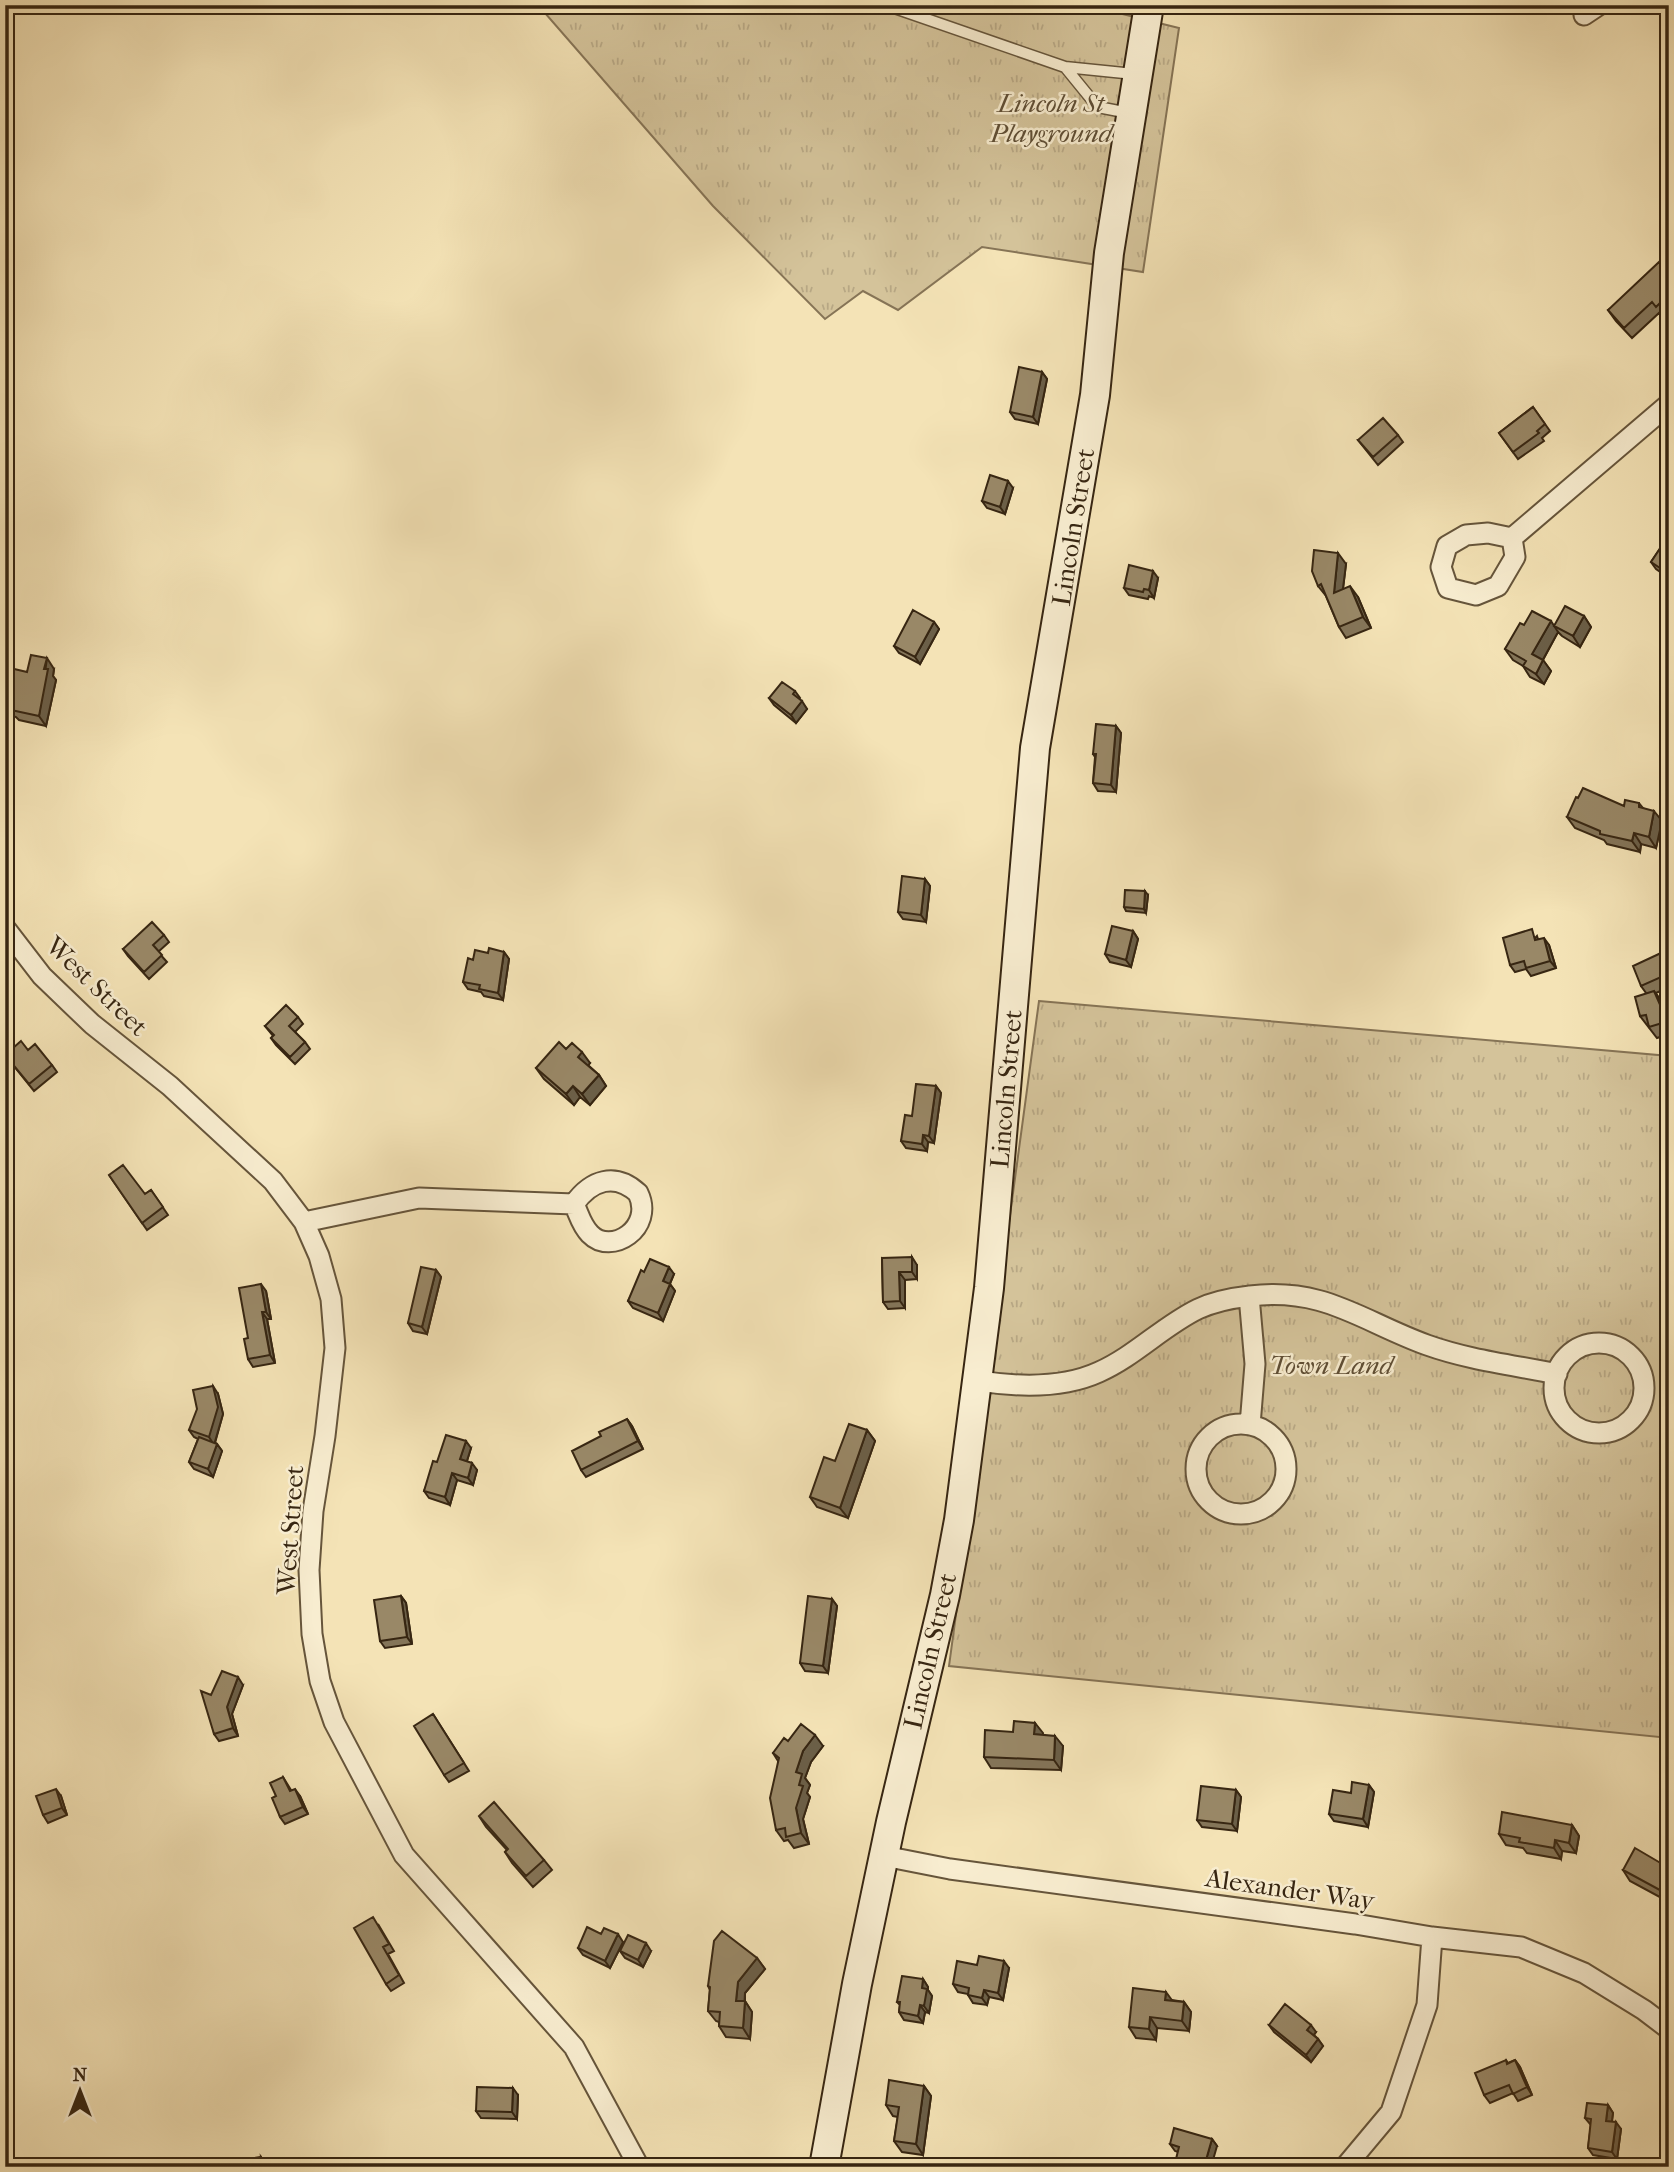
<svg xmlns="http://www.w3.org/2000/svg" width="1674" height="2172" viewBox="0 0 1674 2172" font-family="'IM FELL French Canon',serif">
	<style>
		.park { fill: url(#park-tufts); stroke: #867456; stroke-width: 2 }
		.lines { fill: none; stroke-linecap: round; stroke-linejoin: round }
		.service-casing { stroke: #66553b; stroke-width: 13 }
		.minor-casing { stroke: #66553b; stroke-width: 23 }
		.secondary-casing { stroke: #372612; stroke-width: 32 }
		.service { stroke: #f8edd0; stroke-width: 10 }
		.minor { stroke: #f8edd0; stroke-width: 19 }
		.secondary { stroke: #f8edd0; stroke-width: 28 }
		.wall { fill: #847559; stroke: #372612; stroke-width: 2 }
		.shaded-wall { fill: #6b5f48; stroke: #372612; stroke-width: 2 }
		.building { fill: #998867; stroke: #372612; stroke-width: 2 }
		.labels { text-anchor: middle; stroke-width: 5; stroke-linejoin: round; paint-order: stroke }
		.park-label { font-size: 26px; font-style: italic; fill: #5e4d34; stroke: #f8edd0 }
		.street-label { font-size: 26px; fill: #372612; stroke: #f8edd0 }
	</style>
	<defs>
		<pattern id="park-tufts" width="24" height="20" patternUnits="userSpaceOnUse" patternTransform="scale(1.75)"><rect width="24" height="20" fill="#d4c39a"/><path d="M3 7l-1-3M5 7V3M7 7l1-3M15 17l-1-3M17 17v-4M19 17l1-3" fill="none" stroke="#b7a784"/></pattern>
	</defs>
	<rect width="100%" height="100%" fill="#f4e3b6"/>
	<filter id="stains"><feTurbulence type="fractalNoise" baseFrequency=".00286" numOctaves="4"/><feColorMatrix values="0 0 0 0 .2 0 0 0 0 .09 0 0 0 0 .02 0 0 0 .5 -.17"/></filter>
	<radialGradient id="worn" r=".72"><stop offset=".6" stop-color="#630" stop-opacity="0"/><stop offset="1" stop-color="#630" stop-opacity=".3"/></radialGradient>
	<path class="park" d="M538,5H1086L1179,28L1143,272L982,247L898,310L863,291L825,319L713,206Z
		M1039,1001L1669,1056V1738L949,1666Z"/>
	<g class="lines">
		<g class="service-casing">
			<path id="service" d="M886,5L1065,67L1134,74
				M1065,67L1096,105L1103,108L1129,113"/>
		</g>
		<g class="minor-casing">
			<path id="minor" d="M1584,15L1599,5
				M1488,533L1512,538L1515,557L1498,586L1476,595L1448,588L1441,567L1447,546L1466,535Z
				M1512,538L1669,404
				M5,928L42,976L92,1024L170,1086L273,1181L304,1222L319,1256L331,1299L335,1348L325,1436L313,1511L309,1570L312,1634L320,1681L334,1722L404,1855L574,2047L639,2167
				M304,1222L419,1198L574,1204C579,1214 581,1225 590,1234C611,1256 655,1228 638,1193C615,1172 591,1180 574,1204
				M1249,1296L1255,1364L1250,1425
				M1554 1388a45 45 0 1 1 90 0a45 45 0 1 1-90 0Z
				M979,1381C1018,1387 1062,1389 1099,1372C1135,1356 1163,1326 1198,1309C1215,1301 1232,1298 1250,1296C1325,1287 1361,1321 1427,1345C1469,1360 1513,1365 1557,1374
				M1196 1469a45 45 0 1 1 90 0a45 45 0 1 1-90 0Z
				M884,1856L950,1869L1355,1924L1432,1937L1521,1947L1584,1973L1644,2010L1669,2029
				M1345,2167L1391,2112L1427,2005L1432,1937"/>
		</g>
		<g class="secondary-casing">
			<path id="secondary" d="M824,2167L857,1984L891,1822L945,1595L959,1520L989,1288L1035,748L1095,395L1109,253L1149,5"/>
		</g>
		<use href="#service" class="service"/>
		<use href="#minor" class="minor"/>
		<use href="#secondary" class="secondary"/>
	</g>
	<path class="wall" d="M1669,273V312L1663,317L1659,313L1632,338L1616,321L1608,310Z
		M1042,372L1047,379L1038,424L1015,419L1010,412Z
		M1533,407L1550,431L1542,438L1544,441L1518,459L1499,433Z
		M1398,435L1403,442L1378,465L1358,440Z
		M1013,488L1005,514L987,508L982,501Z
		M1669,535V578L1656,569L1651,562Z
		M1346,564L1343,589L1358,597L1371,628L1346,638L1339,627L1326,596L1318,586Z
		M1158,578L1154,598L1149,596L1148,599L1129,595L1124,588Z
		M1584,616L1591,627L1580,647L1562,636L1558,632L1543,660L1551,671L1544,684L1530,677L1523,666L1513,660L1505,649L1524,625H1554Z
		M934,622L939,629L920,664L899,653L894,646Z
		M54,669L53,676L56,680L46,726L19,720L16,717L10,715L5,708V693Z
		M795,691L800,698L799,699L807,709L796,723L774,705L769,698Z
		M1116,726L1121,733L1116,792L1098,791L1093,783L1095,757L1093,754Z
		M1639,803L1643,808L1662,821L1656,848L1641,844L1640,852L1607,844L1604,840L1575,828L1567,817Z
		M925,879L930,886L926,922L903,919L898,912Z
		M1148,895L1146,913L1126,911L1124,907Z
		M1133,931L1138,939L1131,967L1110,962L1105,954Z
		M164,935L169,942L158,952L167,962L149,979L128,956L123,949Z
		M1537,936L1538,939L1549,945L1556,968L1531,976L1526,969L1515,972L1510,965Z
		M504,952L509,959L503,1000L484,996L481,992L468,989L463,982L473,960L488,953Z
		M1669,965V987L1656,993L1663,1006L1669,1008V1034L1657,1038L1640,1016L1646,993L1641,986Z
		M298,1017L303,1024L295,1032L305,1042L310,1049L295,1064L276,1045L271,1038L273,1036L265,1026Z
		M566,1049L590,1063L588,1065L599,1075L606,1086L590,1105L580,1097L574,1105L544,1079L536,1068Z
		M28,1050L52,1065L57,1072L34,1091L5,1055Z
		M936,1086L941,1093L934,1143L928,1142L927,1151L906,1148L901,1141L912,1116Z
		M109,1175L145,1194L151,1190L168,1215L147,1230Z
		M882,1258L917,1265V1279L905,1280V1308L888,1309L883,1302Z
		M436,1270L441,1277L427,1334L413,1331L408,1323Z
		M644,1272L674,1274L670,1284L675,1291L663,1321L633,1308L628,1301Z
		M266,1291L271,1319H267L275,1363L253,1367L248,1359Z
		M218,1394L223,1414L215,1443L217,1444L222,1451L213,1477L194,1469L189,1462L198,1439L194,1437L189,1430Z
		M627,1419L632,1426L643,1449L586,1477L581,1470L601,1436Z
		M867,1430L875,1441L848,1518L817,1507L810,1497Z
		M471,1448L467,1461L477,1470L473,1485L457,1480L450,1505L429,1498L424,1491L437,1462Z
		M401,1596L406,1603L412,1644L385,1648L380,1641Z
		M832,1599L837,1606L828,1673L805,1671L800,1663Z
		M243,1685L232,1714L238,1736L219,1741L214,1734L211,1695Z
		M433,1714L469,1771L449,1782L444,1775Z
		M1035,1723L1042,1735L1063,1746L1061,1770L991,1768L984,1757L1013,1732Z
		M788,1741L823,1746L811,1762L805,1778L810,1785L807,1793L810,1797L803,1819L809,1844L794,1848L788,1840L784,1841L776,1830L778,1761L773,1753Z
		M283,1777L291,1790L300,1796L308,1814L285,1824L280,1817L276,1796Z
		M1369,1785L1374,1792L1368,1827L1334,1821L1329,1814L1351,1793Z
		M1236,1790L1241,1797L1237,1831L1202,1827L1197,1820Z
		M61,1796L67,1815L48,1823L43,1815Z
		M479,1816L544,1860L552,1870L533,1887L512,1863L505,1852L507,1850L486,1827Z
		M1572,1825L1579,1836L1576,1853L1562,1851L1561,1859L1527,1853L1523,1848L1506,1845L1499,1834Z
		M1669,1868V1902L1630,1881L1623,1870Z
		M378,1924L394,1951L388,1954L404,1983L391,1991L386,1984Z
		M601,1934L623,1942L610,1968L583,1955L578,1948Z
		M620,1951H651L643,1967L625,1958Z
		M757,1958L765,1969L745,1993V2001L752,2012L750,2039L726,2037L719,2026V2022L716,2021L708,2011L710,1990L708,1986Z
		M977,1965L1009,1968L1003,2000L989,1997L987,2005L973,2003L968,1995V1994L958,1992L953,1984Z
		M923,1979L928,1987V1990L932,1996L929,2013L925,2012L923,2023L904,2020L899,2012L900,2005L897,2002Z
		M1172,2000L1184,2002L1191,2012L1189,2031L1157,2028L1156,2040L1136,2038L1129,2027Z
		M1269,2025L1316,2032L1314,2035L1318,2039L1323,2046L1311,2062L1274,2032Z
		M1506,2060L1508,2063L1515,2060L1520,2067L1532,2095L1518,2101L1513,2093L1490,2103L1484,2095Z
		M924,2086L931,2096L923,2155L902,2152L894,2141L898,2117L893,2116L886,2105Z
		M518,2095L517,2119L481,2118L476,2111Z
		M1608,2105L1613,2113L1612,2121L1621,2129L1617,2159L1593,2155L1588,2148L1591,2125L1585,2118Z
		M1212,2139L1217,2146L1178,2152L1175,2151L1170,2144Z"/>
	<path class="shaded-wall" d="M1042,372L1047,379L1038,424L1033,417Z
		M1008,481L1013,488L1005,514L1000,507Z
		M1338,553L1346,564L1341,604L1334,593Z
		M1153,571L1158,578L1154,598L1149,590Z
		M1350,586L1358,597L1371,628L1363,617Z
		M1584,616L1591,627L1580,647L1573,636Z
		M1551,621L1558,632L1540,665L1532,654Z
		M934,622L939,629L920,664L915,657Z
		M47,658L54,669L53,676L56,680L46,726L39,716Z
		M1543,660L1551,671L1544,684L1536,674Z
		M802,701L807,709L796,723L791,715Z
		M1116,726L1121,733L1116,792L1111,785Z
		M1654,811L1662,821L1656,848L1649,837Z
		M1634,833L1641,844L1640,852L1632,841Z
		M925,879L930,886L926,922L921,915Z
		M1145,891L1148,895L1146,913L1144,909Z
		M1133,931L1138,939L1131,967L1126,960Z
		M1544,938L1549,945L1556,968L1550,961Z
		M504,952L509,959L503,1000L498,993Z
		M1661,953L1668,963L1669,974Z
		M1654,991L1662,1002L1668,1018L1661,1007Z
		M582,1052L590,1063L586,1068L578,1057Z
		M599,1075L606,1086L590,1105L582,1094Z
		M573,1086L580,1097L574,1105L566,1094Z
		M936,1086L941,1093L934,1143L929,1136Z
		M923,1135L928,1142L927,1151L922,1144Z
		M912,1257L917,1265V1279L912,1272Z
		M669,1267L674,1274L668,1288L663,1281Z
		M436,1270L441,1277L427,1334L422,1327Z
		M899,1272L905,1280V1308L900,1301Z
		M261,1284L266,1291L271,1319L266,1312Z
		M670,1284L675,1291L663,1321L658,1313Z
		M262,1312L267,1319L275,1363L270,1355Z
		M213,1386L218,1394L223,1414L214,1445L209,1437Z
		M627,1419L632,1426L643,1449L638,1441Z
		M867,1430L875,1441L848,1518L840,1508Z
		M466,1441L471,1448L465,1467L460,1459Z
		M217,1444L222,1451L213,1477L208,1469Z
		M472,1463L477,1470L473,1485L468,1478Z
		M452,1473L457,1480L450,1505L445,1497Z
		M401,1596L406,1603L412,1644L407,1637Z
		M832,1599L837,1606L828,1673L823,1666Z
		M238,1677L243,1685L232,1714L238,1736L233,1728L227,1707Z
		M1035,1723L1043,1733L1042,1745L1034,1734Z
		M815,1735L823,1746L811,1762L805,1778L810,1785L807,1793L810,1797L803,1819L809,1844L801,1833L796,1808V1772L803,1751Z
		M1055,1736L1063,1746L1061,1770L1054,1760Z
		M1369,1785L1374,1792L1368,1827L1363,1819Z
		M56,1789L61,1796L67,1815L62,1808Z
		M295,1789L300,1796L308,1814L303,1807Z
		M1236,1790L1241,1797L1237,1831L1232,1824Z
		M1572,1825L1579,1836L1576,1853L1569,1843Z
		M1555,1840L1562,1851L1561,1859L1554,1848Z
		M618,1934L623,1942L610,1968L605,1961Z
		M646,1943L651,1951L643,1967L638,1960Z
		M757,1958L765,1969L745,1993L744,2012L736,2001L738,1982Z
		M1004,1961L1009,1968L1003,2000L998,1993Z
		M923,1979L928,1987V1990L932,1996L929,2013L924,2006L922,1988Z
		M984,1990L989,1997L987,2005L982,1998Z
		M1166,1992L1174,2003L1165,2000Z
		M745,2001L752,2012L750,2039L743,2028Z
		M1184,2002L1191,2012L1189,2031L1182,2021Z
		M920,2005L925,2012L923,2023L918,2016Z
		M1150,2017L1157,2028L1156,2040L1149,2029Z
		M1311,2025L1316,2032L1312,2037L1307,2030Z
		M1318,2039L1323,2046L1311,2062L1306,2055Z
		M1515,2060L1520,2067L1532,2095L1527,2087Z
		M924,2086L931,2096L923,2155L916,2144Z
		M513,2088L518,2095L517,2119L512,2112Z
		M1608,2105L1613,2113L1611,2128L1606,2121Z
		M1616,2122L1621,2129L1617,2159L1612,2152Z
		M1212,2139L1217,2146L1211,2167H1204Z
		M261,2157L268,2167H262Z"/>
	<path class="building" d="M1659,262L1669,273V294L1656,307L1652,302L1624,328L1608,310Z
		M1019,367L1042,372L1033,417L1010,412Z
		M1533,407L1545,424L1537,431L1539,433L1513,452L1499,433Z
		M1383,418L1398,435L1373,457L1358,440Z
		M990,475L1008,481L1000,507L982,501Z
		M1669,535V574L1651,562Z
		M1314,550L1338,553L1334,593L1350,586L1363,617L1339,627L1321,584L1318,586L1312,571Z
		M1129,565L1153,571L1149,590L1144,589L1143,592L1124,588Z
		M1565,606L1584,616L1573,636L1554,626Z
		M913,610L934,622L915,657L894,646Z
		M1532,611L1551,621L1532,654L1543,660L1536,674L1523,666L1526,661L1505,649L1520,623L1524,625Z
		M31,655L47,658L44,669H48L39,716L11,710L12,707L5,705V693L10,668L27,672Z
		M782,682L795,691L793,694L802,701L791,715L769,698Z
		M1096,724L1116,726L1111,785L1093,783L1096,754H1093Z
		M1583,788L1624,806L1625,800L1639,803V807L1654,811L1649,837L1634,833L1632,841L1600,834V831L1567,817L1576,797L1578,798Z
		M902,876L925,879L921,915L898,912Z
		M1125,890L1145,891L1144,909L1124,907Z
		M152,922L164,935L153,945L162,955L144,972L123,949Z
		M1112,926L1133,931L1126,960L1105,954Z
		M1532,929L1535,940L1544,938L1550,961L1526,968L1524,961L1510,965L1503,938Z
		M489,948L504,952L498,993L479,989L480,985L463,982L468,958L473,960L475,950L488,953Z
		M1661,953L1668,974L1641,986L1633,966Z
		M1654,991L1661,1007L1667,1005L1669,1011V1021L1649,1027L1646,1015L1640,1016L1635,997Z
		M286,1005L298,1017L289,1026L305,1042L290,1057L271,1038L274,1035L265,1026Z
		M21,1041L28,1050L35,1044L52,1065L29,1084L5,1055Z
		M559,1042L566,1049L572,1043L582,1052L578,1057L599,1075L582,1094L573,1086L566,1094L536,1068Z
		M916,1084L936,1086L929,1136L923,1135L922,1144L901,1141L905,1115L912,1116Z
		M123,1165L145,1194L151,1190L163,1207L142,1223L109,1175Z
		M912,1257V1272H899L900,1301L883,1302L882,1258Z
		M650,1259L669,1267L663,1281L670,1284L658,1313L628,1301L641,1270L644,1272Z
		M421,1267L436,1270L422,1327L408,1323Z
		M261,1284L266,1312H262L270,1355L248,1359L244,1339L248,1338L239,1288Z
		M213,1386L218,1407L209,1437L189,1430L197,1409L193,1390Z
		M627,1419L638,1441L581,1470L572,1451L601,1436L599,1432Z
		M849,1424L867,1430L840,1508L810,1497L824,1457L835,1461Z
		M446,1435L466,1441L460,1459L472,1463L468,1478L452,1473L445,1497L424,1491L433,1461L437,1462Z
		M199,1437L217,1444L208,1469L189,1462Z
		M401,1596L407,1637L380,1641L374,1600Z
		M808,1596L832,1599L823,1666L800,1663Z
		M222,1671L238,1677L227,1707L233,1728L214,1734L201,1691L211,1695Z
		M433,1714L464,1763L444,1775L414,1726Z
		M1014,1721L1035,1723L1034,1734L1055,1736L1054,1760L984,1757L985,1730L1013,1732Z
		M801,1724L815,1735L803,1751L796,1772L802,1774L799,1785L803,1786L796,1808L801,1833L786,1837L785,1828L776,1830L770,1798L779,1758L773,1753L784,1738L788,1741Z
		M283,1777L290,1791L295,1789L303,1807L280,1817L272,1798L276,1796L270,1783Z
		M1352,1782L1369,1785L1363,1819L1329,1814L1333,1790L1351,1793Z
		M1201,1786L1236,1790L1232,1824L1197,1820Z
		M56,1789L62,1808L43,1815L36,1796Z
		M494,1802L544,1860L526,1876L505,1852L508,1849L479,1816Z
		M1502,1812L1572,1825L1569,1843L1555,1840L1554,1848L1519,1842L1520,1838L1499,1834Z
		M1635,1848L1669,1868V1895L1623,1870Z
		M373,1917L389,1944L383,1947L399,1975L386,1984L354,1928Z
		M587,1927L601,1934L604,1928L618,1934L605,1961L578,1948Z
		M722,1931L757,1958L738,1982L736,2001H745L743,2028L719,2026L720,2012L708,2011L710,1987L708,1986L714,1941Z
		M628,1935L646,1943L638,1960L620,1951Z
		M979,1956L1004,1961L998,1993L984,1990L982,1998L968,1995L969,1988L953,1984L957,1961L977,1965Z
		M902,1976L923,1979L922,1988L927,1989L924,2006L920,2005L918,2016L899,2012L900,2002H897Z
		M1133,1988L1166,1992L1165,2000L1184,2002L1182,2021L1150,2017L1149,2029L1129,2027Z
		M1285,2004L1311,2025L1307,2030L1318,2039L1306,2055L1269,2025Z
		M1506,2060L1507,2064L1515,2060L1527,2087L1513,2094L1509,2085L1484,2095L1475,2073Z
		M889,2080L924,2086L916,2144L894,2141L899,2107L886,2105Z
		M477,2087L513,2088L512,2112L476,2111Z
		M1587,2103L1608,2105L1606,2121L1616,2122L1612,2152L1588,2148L1591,2119L1585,2118Z
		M1174,2128L1212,2139L1204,2167H1174L1179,2147L1170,2144Z
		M261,2157L262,2167H241L240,2160Z
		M720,2161L723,2167H711Z"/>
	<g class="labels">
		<g class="park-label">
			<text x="1051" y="112">Lincoln St<tspan x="1051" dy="30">Playground</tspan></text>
			<text x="1331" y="1374">Town Land</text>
		</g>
		<g class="street-label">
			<text transform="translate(1073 527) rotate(-81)" y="9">Lincoln Street</text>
			<text transform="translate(97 986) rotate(44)" y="9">West Street</text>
			<text transform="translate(1006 1089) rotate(-85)" y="9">Lincoln Street</text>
			<text transform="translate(290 1530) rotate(-86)" y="9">West Street</text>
			<text transform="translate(930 1651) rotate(-77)" y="9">Lincoln Street</text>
			<text transform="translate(1290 1889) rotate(8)" y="9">Alexander Way</text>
		</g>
	</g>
	<rect width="1674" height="2172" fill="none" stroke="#f4e3b6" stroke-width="28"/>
	<rect x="7" y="7" width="1660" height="2158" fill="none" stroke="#372612" stroke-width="3.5"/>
	<rect x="14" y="14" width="1646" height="2144" fill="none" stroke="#372612" stroke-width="2"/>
	<g transform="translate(80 2091)" stroke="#f8edd0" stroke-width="5" paint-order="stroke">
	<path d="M0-5L12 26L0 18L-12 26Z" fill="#372612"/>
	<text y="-10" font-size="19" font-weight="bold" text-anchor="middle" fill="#372612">N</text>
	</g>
	<rect width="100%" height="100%" filter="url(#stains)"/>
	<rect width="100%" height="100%" fill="url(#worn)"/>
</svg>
